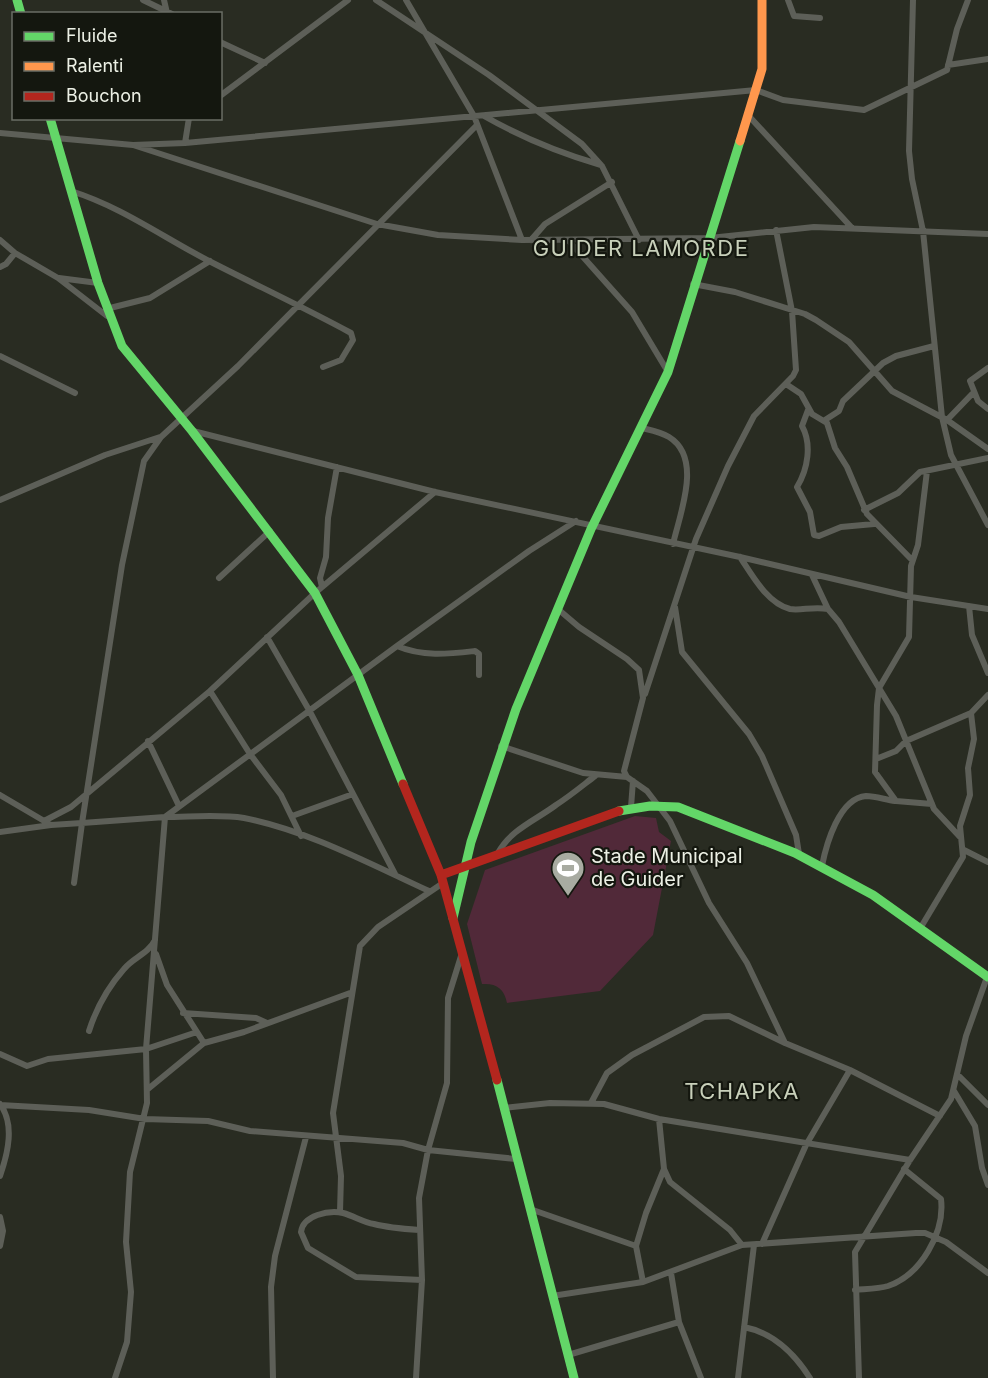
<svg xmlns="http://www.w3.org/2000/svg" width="988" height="1378" viewBox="0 0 988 1378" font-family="Inter,sans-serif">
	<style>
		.grass { fill: #512939 }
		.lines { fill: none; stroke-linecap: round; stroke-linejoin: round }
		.street { stroke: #5d5f58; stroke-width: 6 }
		.fast { stroke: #63d668; stroke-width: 9 }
		.slow { stroke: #ff974d; stroke-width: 9 }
		.jam { stroke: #b3261e; stroke-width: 9 }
		.labels { text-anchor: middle; stroke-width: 4.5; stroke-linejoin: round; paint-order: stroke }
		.poi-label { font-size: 20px; fill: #ecf0e5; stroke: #14170f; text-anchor: start }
		.quarter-label { font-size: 22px; letter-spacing: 1.5px; fill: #c8d0ba; stroke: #14170f }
	</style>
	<rect width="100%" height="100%" fill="#292c22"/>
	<path class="grass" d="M635,816L656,818L659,832L671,841L653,935L600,991L507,1003C504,988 496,983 482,984L467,924L485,870Z"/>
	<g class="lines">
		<path class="street" d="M143,0L172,14
			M164,0L167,13
			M376,0L489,75L582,144L602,166L639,240
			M406,0L474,116L522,240
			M788,0L794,16L820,18
			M913,0L909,151L912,179L923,231L942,417L951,455L988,525
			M220,42L265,63
			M948,65L988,59
			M220,96L348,0
			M747,114L852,228
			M484,116C521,137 560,153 601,165
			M0,133L133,145L185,143L189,118
			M185,143L756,90L783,100L864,110L947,70L957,29L968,0
			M133,145L377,224L438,235L522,240L710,238L814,227L988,234
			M71,191C122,207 164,238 211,262C258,286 305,308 351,333L353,340L341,360L323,367
			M0,240L15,253L58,278L107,316
			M531,240L545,224L612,182
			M568,240L632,312L668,372
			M0,267L6,264L15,253
			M59,278L98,283
			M693,284L735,292L805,314L816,320L849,342L892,391L947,420L988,449
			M106,309L150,298L210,261
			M0,356L75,393
			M988,368L970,381L978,401L988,409
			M786,384L801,394L812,414L827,423L835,448L847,467L867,514L912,560
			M808,410L802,426C812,444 808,469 797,487L810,512L814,535L819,536L841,527L874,524
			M825,420L839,411L843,401L883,363L896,356L934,346
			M947,420L974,392
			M642,428C650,430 661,432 669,437C703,458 680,513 673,544
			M193,431L435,492L740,557L911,597L988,609
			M927,471L918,545L911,566L909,637L879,688L877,705L875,772L896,801L932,804
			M0,500L105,455L160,437
			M864,510L898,493L920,472L988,458
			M740,557C752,575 767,603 790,609C801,611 813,606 828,609
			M812,575L828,609L839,622L896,716L934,809L960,837
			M219,578L270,531
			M322,587L320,578L326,557L328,518L337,467
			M969,606L972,635L988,673
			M675,607L682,652L749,734L762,756L796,835L799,854
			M559,610L579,627L627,659L639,670L643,698L624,771L627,777L647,791L670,821L709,903L747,963L785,1043
			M267,637L309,710L395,874
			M397,646C423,657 448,654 475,651L479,654V675
			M210,691L250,754L281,795L301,836
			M645,694L696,539L728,466L754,416L793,376L796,370L792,311L776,230
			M148,741L179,806
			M501,746L583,773L627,777
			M876,759L896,751L906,741L971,713L988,695
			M0,795L51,825L82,823L122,565L144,461L161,437L238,366L477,125
			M631,807L633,781
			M292,816L353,794
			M46,820L71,807L210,691L315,593L435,492
			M0,832L51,825
			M964,850L988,862
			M498,853C510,830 536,820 556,805C570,796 582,786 595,776
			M822,866C826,845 839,798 866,796C876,796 886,800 895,801
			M74,883L82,823L165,817L397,646L529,551L576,521
			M921,927L963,857L960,826L970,795L968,768L974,739L971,713
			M156,954L167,985L204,1043
			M183,1013L256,1018L267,1023
			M89,1031C96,1009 109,986 124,969C134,957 148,954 155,940
			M0,1054L27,1066L48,1059L146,1049L197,1032
			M957,1074L988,1105
			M148,1089L204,1043L244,1032L350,993
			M954,1091L975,1126L982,1168L988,1185
			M591,1103L607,1073L632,1055L704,1017L729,1016L785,1043L850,1070L940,1116
			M0,1105L89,1110L145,1119L208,1121L250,1131L403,1143L428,1150L516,1159
			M504,1108L550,1103L604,1104L659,1119L910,1160
			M659,1119L664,1169L670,1182L730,1230L742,1245
			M0,1176C8,1153 15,1124 0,1104
			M530,1209L636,1246
			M340,1212L341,1176L333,1113L360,946L378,927L443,883
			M0,1217L3,1231L0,1246
			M420,1230C405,1229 389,1228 374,1224C363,1222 354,1216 343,1213C329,1210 303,1215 301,1232L308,1248L356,1277L422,1280
			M762,1244L806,1145L850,1070
			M671,1273L679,1322L701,1378
			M643,1282L636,1246L646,1213L664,1169
			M855,1290C865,1289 878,1289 888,1286C921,1275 945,1232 941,1199L904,1169
			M552,1296L643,1282L742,1245L916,1233H925L946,1242L988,1273
			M744,1327C774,1333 794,1353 810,1378
			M568,1355L679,1322
			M115,1378L127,1342L131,1292L126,1242L130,1172L147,1103L146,1049L165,817C190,817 219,814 244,818C309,831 370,864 429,891
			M273,1378L271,1287L275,1256L306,1137
			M416,1378L422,1280L419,1198L428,1150L447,1083L448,998L462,953
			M738,1378L754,1245
			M859,1378L855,1252L910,1160L951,1099L966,1036L987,977"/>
		<path class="fast" d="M17,0L21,14
			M50,118L98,283L122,346L192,431L315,593L358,675L403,784
			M619,811L650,806L678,807L795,853L873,895L988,977
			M453,918L471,842L516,709L591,529L668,372L740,141
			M497,1080L574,1378"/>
		<path class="slow" d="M740,141L762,69V0"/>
		<path class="jam" d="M403,784L441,875L619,811
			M441,875L497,1080"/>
	</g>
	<defs>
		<g id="stadium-pin" transform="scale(1.725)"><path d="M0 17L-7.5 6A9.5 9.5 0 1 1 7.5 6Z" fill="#a8aba1" stroke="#14170f"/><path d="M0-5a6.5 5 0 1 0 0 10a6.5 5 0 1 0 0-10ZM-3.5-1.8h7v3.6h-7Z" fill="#fff"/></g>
	</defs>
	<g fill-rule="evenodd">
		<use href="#stadium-pin" x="568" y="868"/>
	</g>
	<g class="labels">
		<g class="poi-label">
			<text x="591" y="863">Stade Municipal<tspan x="591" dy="23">de Guider</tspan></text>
		</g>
		<g class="quarter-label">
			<text x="641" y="256">GUIDER LAMORDE</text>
			<text x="742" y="1099">TCHAPKA</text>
		</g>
	</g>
	<rect x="12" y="12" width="210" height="108" fill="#14170f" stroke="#6a6e65" stroke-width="1.5"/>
	<rect x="24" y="32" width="30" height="9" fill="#63d668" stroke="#6a6e65" stroke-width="1.5"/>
	<text x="66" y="42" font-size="18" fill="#ecf0e5">Fluide</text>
	<rect x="24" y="62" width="30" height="9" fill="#ff974d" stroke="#6a6e65" stroke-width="1.5"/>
	<text x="66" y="72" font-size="18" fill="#ecf0e5">Ralenti</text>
	<rect x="24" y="92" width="30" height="9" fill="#b3261e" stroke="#6a6e65" stroke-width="1.5"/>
	<text x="66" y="102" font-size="18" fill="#ecf0e5">Bouchon</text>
</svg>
